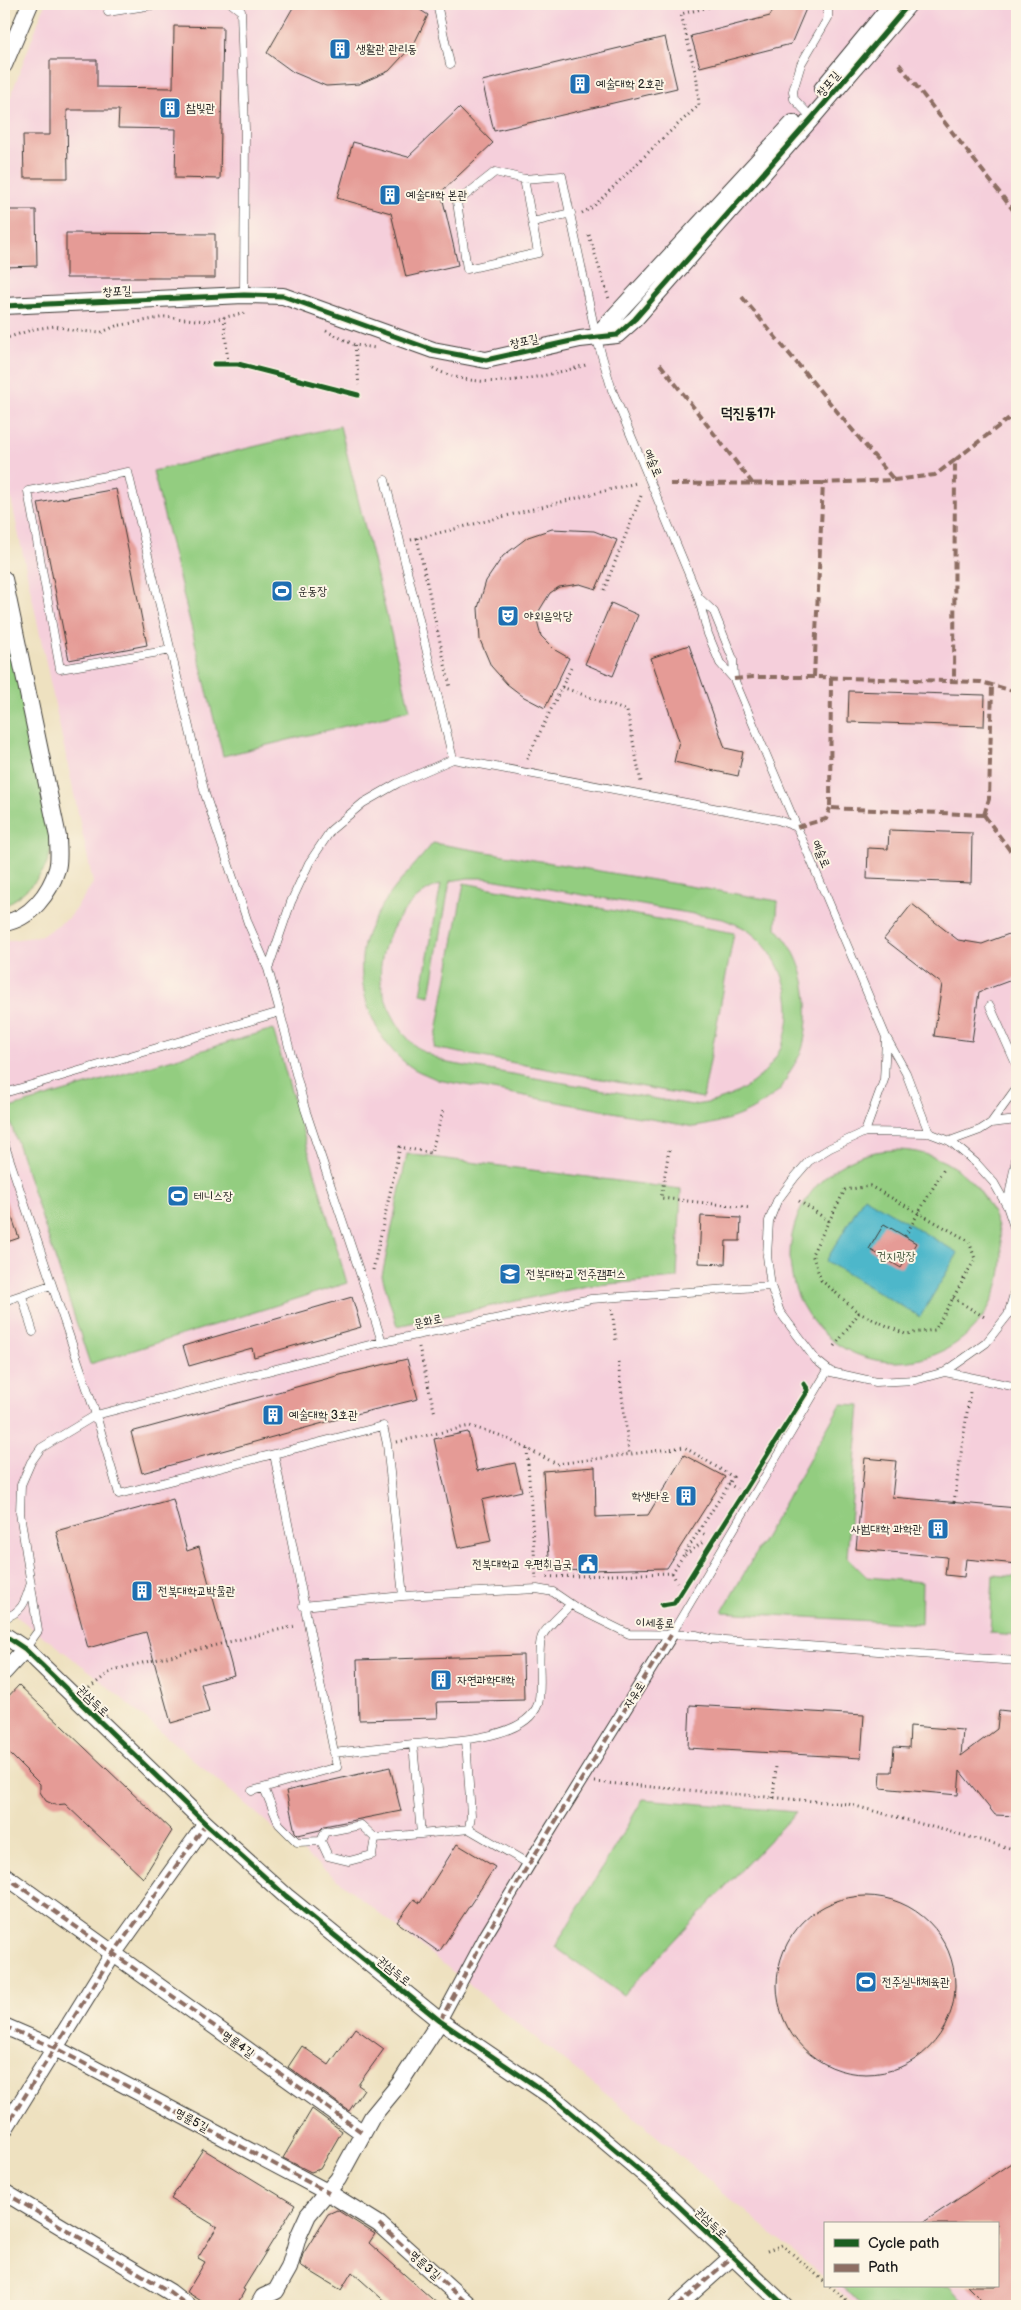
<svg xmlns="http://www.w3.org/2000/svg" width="1021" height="2310" viewBox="0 0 1021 2310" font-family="'Balsamiq Sans','Poor Story',sans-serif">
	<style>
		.built { fill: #f5cfdb }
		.green { fill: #93cd80; stroke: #58744e; fill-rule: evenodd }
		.water { fill: #4db7ca; stroke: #346a73 }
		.building { fill: #e59b96 }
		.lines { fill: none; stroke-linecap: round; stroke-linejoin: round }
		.service-casing { stroke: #3c3a35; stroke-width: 9 }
		.pedestrian-casing { stroke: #3c3a35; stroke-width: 14 }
		.minor-casing { stroke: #3c3a35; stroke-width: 18 }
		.path { stroke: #3c3a35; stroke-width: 3; stroke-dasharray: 1 4; stroke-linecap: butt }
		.service { stroke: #fff; stroke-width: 8 }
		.pedestrian { stroke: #fff; stroke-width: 12 }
		.minor { stroke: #fff; stroke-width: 16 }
		.quiet { stroke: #8d6e63; stroke-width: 4; stroke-dasharray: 8 4; stroke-linecap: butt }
		.cycleway-casing { stroke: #fcf5e5; stroke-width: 8 }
		.cycleway { stroke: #1b5e20; stroke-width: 5 }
		.labels { text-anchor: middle; stroke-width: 4; stroke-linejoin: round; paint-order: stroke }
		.poi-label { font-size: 12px; fill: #1c1c1c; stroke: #fcf5e5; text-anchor: start }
		.street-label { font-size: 12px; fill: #1c1c1c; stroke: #fcf5e5 }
		.park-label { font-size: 12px; fill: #465a3f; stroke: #fcf5e5 }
		.quarter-label { font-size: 15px; font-weight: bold; fill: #1c1c1c; stroke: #fcf5e5 }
	</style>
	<rect width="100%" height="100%" fill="#fcf5e5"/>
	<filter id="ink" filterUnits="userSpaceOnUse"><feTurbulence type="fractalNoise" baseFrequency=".02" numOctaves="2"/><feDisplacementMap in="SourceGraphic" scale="10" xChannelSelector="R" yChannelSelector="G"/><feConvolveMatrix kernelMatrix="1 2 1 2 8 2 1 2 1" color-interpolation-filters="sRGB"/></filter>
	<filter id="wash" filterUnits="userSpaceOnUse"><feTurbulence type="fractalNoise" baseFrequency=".0096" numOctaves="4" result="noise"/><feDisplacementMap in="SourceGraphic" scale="20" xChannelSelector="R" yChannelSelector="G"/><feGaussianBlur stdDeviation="1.12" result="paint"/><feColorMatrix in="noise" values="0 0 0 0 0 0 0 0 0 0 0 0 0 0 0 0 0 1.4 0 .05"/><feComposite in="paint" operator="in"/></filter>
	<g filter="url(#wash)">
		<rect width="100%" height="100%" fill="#eee1c0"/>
		<path class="built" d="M45,4H1017V2306H854L834,2286H997V2224H825V2278L616,2102L284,1837L92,1673L4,1607V941L41,936L70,917L93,883L4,466V114Z"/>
		<path class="green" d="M340,426L410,710L223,756L153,471Z
			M4,602L51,829C51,837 52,846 50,853C46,877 22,894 4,907Z
			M433,843L778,901L776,928C806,958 813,1005 803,1046C801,1055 794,1065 789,1073C786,1079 783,1088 777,1092C754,1113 724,1123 694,1127L438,1080C430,1076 421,1073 414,1069C375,1045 354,988 364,944C367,931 375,917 382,906C394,886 418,862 433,843ZM468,878H485L723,919C730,922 738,925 744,928C759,937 772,953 779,968C811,1036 762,1100 692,1105L448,1063C436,1057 420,1052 411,1042C397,1027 384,1002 381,982C376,944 405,896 441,884L421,994L430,996L450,881Z
			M464,883L734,933L703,1098L434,1048Z
			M273,1029L347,1283L90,1364L6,1109Z
			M790 1256a106 106 0 1 1 212 0a106 106 0 1 1-212 0Z
			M407,1154L681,1189L677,1278L587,1286L397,1326L382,1276Z
			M841,1404L860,1405L847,1557L867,1577L922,1582L921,1624L722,1612Z
			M993,1575L1017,1577V1635L990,1633Z
			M643,1799L796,1812L623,1995L555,1947Z
			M842,2286H949L967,2306H861Z"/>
		<path class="water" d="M864,1197L958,1253L920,1317L826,1261Z"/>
		<g id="blocks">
			<path class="building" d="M295,4H411L428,15L414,44L389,71L359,84L326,86L293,72L267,53Z
				M776,4H808L791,44L700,67L691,36L770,16Z
				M174,26L223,27L220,179L175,178L176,129L118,128L119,110H67L68,178H24L23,135H50V60H97V87L173,88Z
				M665,37L677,88L494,131L482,81Z
				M459,108L493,143L441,192L458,265L406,277L391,213L337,198L353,142L408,157Z
				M4,210H36L37,266L4,267Z
				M66,233L215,234V278H66Z
				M116,489L147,645L69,660L38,503Z
				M552,529L594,531L617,540L596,589L580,584L559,587L550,593L539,611L537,620L541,636L555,650L569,658L545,708L524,697L507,684L491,666L480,640L478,608L486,581L503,556L528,537Z
				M611,603L638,615L613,676L585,664Z
				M689,645L725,748L743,752L738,776L674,762L679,741L651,658Z
				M849,691L985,695L984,726L848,722Z
				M889,830L972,833L971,883L867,879L868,848L888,849Z
				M912,904L958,940L982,944L1017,931V978L979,992L972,1041L934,1036L942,984L884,939Z
				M6,1200L19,1238L4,1243V1201Z
				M701,1216L741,1218L740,1241H726L725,1264L699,1263Z
				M884,1224L916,1243L901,1268L869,1249Z
				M352,1297L361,1327L254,1357L252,1348L189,1366L183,1346Z
				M407,1359L418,1399L356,1414L142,1473L131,1432L344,1374Z
				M468,1432L477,1471L515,1463L522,1491L482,1500L491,1541L458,1548L434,1439Z
				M684,1455L725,1477L667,1568L550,1571L543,1471L595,1467L596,1517L648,1515Z
				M865,1458L896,1461L892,1497L1017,1508V1564L966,1559L964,1577L945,1575L947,1557L856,1549Z
				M173,1499L187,1551L199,1547L234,1675L201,1684L209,1712L171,1723L146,1632L88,1648L56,1531Z
				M523,1655L524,1700L437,1702L438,1718L359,1720L357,1660Z
				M19,1685L172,1831L143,1878L65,1804L55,1805L46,1801L40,1792V1784L4,1748V1701Z
				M690,1705L864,1715L861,1758L688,1748Z
				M999,1710L1017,1712V1816L995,1815L960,1771L958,1795L880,1788L881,1772H892L894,1747L909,1748L910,1726L963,1730L961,1756L997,1729Z
				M390,1767L401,1811L324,1826L320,1830L298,1835L295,1832L286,1791Z
				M457,1844L495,1867L439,1952L397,1922L414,1899L420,1903Z
				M777 1985a89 89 0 1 1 178 0a89 89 0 1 1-178 0Z
				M355,2028L384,2049L358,2085L364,2089L349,2111L288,2067L302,2046L329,2065Z
				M312,2109L342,2131L320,2169L311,2172L283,2158Z
				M203,2149L295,2205L243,2289L245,2290L236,2306H209L187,2292L205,2262L198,2258L217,2227L171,2199Z
				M1017,2159V2306H987L967,2286H997V2224H921Z
				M337,2210L375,2234L369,2243L440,2306H390L352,2272L341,2290L300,2265L303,2254L328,2214Z"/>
		</g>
	</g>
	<g filter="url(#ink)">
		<use href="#blocks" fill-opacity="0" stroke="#3c3a35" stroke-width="1"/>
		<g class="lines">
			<g class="service-casing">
				<path id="service" d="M232,4L241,11L245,130L244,295
					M437,4L450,64
					M108,12L159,4
					M812,118L794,99L793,91L801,64L828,18V4
					M524,179L538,253L467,269L457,202L495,172L524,179L562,176L596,336L612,390L698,596L708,634L720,663L734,679L886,1037L906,1073L929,1133
					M533,222L571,213
					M385,480L453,759
					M698,597L714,612L733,659L734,679
					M171,650L60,669L28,491L128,472L205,794L248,923L268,969
					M990,1006L1017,1066
					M280,1012L305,1109L366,1291L382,1342
					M4,1093L280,1012L268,969L291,902L309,863L331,830L363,803L398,783L453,759L778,820L797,827
					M991,1123L1017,1120
					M865,1132L884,1080L886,1039
					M950,1141L980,1130L991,1123L1017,1087
					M4,1143L96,1415L119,1494L274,1454L337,1767L252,1791
					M1007,1206L1017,1154
					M1017,1236L1007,1206L994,1183L976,1163L950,1141L929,1133L865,1132L830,1148L809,1161L795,1177L777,1201L769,1221L767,1256L771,1286L780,1312L816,1360L831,1372L876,1382L915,1380L945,1372L986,1343L1000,1325L1008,1315L1017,1283
					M22,1296L33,1332
					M4,1301L51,1285
					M945,1372L1017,1387
					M274,1454L383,1426L387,1444L403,1596
					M303,1606L403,1596L537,1589L553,1592L578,1609L629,1634L697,1635L711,1639L1017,1661
					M4,1618C21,1613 25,1603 30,1586
					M671,1635L828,1370
					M25,1649L38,1631L20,1513L21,1485L31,1462L41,1448L96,1415L373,1344L591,1299L771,1286
					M466,1740L471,1815L469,1829
					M333,1753L413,1744
					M264,1788L279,1824L297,1842L321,1841L325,1832L361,1825L375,1838L421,1834
					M321,1841L328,1856L349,1861L372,1855L375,1838
					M529,1864L469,1829L421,1834L413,1744C445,1741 525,1741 538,1704C543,1688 536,1650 542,1636C548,1625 562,1614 570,1605"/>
			</g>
			<g class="pedestrian-casing">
				<path id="pedestrian" d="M440,2021L486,1935L529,1864L671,1635"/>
			</g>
			<g class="minor-casing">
				<path id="minor" d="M4,65L30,4
					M822,89L892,4
					M4,306L244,295L283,296L433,350L486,360L580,339L617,335L635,319L812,118L909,4
					M596,336L793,123
					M4,579L58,837C58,847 60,859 57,869C50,893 30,919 4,923
					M4,1635L25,1649L206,1824L286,1896L440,2021L555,2099L652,2181L785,2306
					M4,1672L25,1649
					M4,1875L363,2133
					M4,2026L55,2048L329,2193L379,2224L470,2306
					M4,2130L113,1954L206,1824
					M4,2192L170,2292L188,2306
					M258,2306L263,2297L276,2291L289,2268L298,2237L308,2215L338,2179L372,2117L400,2083L440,2021
					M677,2306L732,2257"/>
			</g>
			<path class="path" d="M582,213L593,207L662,139L699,105L697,80L681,14L720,4
				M589,235L609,299
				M224,317L228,364
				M326,331L355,345L376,348
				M4,339L34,329L55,326L72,330L100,333L116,326L165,317L206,321L245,313
				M355,345L359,385
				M433,368C478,393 539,378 586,365
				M417,538L450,687
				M411,540L636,483
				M604,590L641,496
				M562,687L627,711L641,782
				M527,759L571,668
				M669,1150L661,1198L751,1208
				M799,1201L829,1221
				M905,1236L944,1169
				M373,1270L400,1147L431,1153L444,1108
				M953,1298L986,1318
				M612,1309L616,1341
				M835,1346L859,1313L905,1334L935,1330L975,1259L969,1241L870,1186L845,1190L812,1254L821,1280L859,1313
				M419,1347L435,1414
				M618,1362L629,1453
				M397,1442L470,1426L502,1436L557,1464L684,1447L733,1477L729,1484
				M527,1449L536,1579
				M954,1502L970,1392
				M699,1531L707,1536
				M685,1555L703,1542
				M672,1573L677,1582
				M547,1577L672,1573L729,1484L737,1489
				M89,1688L113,1670L295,1626
				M595,1782L848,1804L1017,1850
				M773,1798L776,1766
				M767,2251L782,2245L825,2282
				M830,2286L853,2306"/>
			<use href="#service" class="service"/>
			<use href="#pedestrian" class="pedestrian"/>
			<use href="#minor" class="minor"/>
			<path class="quiet" d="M899,64L1017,215
				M742,297L894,480
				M660,364L753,484
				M955,460L1017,412
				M670,484L823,483
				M814,677L823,483L894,480L935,475L955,460L954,682
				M831,678L830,808L984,815
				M734,679L753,677H814L981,682L1017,692
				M984,815L989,799L992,686
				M984,815L1017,860
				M797,827L826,819L830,808
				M4,1875L363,2133
				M440,2021L486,1935L529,1864L671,1635
				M4,2026L55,2048L329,2193
				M4,2130L113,1954L206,1824
				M4,2192L170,2292L188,2306
				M379,2224L470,2306
				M677,2306L732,2257"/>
			<g class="cycleway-casing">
				<path id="cycleway" d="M4,306L244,295L283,296L433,350L486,360L580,339L617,335L635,319L812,118L909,4
					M214,364H238L358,395
					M662,1605L674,1603L808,1390L804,1384
					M4,1635L25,1649L206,1824L286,1896L440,2021L555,2099L652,2181L785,2306"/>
			</g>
			<use href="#cycleway" class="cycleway"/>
		</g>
	</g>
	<defs>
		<g id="building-square" transform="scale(1.125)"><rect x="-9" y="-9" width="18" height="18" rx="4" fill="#1f6fb2" stroke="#fcf5e5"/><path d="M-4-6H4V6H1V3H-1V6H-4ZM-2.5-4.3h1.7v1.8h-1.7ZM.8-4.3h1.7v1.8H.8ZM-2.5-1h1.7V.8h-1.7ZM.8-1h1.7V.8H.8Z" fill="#fff"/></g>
		<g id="stadium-square" transform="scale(1.125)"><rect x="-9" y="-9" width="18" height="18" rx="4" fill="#1f6fb2" stroke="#fcf5e5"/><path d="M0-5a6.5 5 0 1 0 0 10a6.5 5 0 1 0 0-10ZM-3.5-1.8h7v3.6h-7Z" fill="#fff"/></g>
		<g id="theatre-square" transform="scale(1.125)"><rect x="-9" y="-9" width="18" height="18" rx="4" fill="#1f6fb2" stroke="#fcf5e5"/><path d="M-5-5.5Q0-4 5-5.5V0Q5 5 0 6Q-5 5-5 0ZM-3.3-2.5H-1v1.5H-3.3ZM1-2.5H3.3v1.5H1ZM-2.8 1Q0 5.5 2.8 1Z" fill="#fff"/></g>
		<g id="university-square" transform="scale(1.125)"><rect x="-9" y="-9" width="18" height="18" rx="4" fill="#1f6fb2" stroke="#fcf5e5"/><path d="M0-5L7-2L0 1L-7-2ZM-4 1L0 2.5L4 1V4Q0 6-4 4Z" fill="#fff"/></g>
		<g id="civic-square" transform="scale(1.125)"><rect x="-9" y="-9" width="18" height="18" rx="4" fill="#1f6fb2" stroke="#fcf5e5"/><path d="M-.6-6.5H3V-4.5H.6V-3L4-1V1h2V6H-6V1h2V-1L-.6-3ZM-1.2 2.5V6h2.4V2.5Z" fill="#fff"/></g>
	</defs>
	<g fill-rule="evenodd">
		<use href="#building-square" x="340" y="49"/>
		<use href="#building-square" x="580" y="84"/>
		<use href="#building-square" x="170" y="108"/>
		<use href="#building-square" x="390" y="195"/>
		<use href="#stadium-square" x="282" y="591"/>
		<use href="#theatre-square" x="508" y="616"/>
		<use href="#stadium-square" x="178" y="1196"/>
		<use href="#university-square" x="510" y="1274"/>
		<use href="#building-square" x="273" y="1415"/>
		<use href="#building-square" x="686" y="1496"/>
		<use href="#building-square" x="938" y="1529"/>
		<use href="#civic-square" x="588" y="1564"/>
		<use href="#building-square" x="142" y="1591"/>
		<use href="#building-square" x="441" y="1680"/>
		<use href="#stadium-square" x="866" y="1982"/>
	</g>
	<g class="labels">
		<g class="poi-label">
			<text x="356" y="53">생활관 관리동</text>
			<text x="596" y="88">예술대학 2호관</text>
			<text x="186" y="112">참빛관</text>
			<text x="406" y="199">예술대학 본관</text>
			<text x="298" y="595">운동장</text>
			<text x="524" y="620">야외음악당</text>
			<text x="194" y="1200">테니스장</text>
			<text x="526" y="1278">전북대학교 전주캠퍼스</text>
			<text x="289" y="1419">예술대학 3호관</text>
			<text x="670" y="1500" text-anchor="end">학생타운</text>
			<text x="922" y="1533" text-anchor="end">사범대학 과학관</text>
			<text x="572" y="1568" text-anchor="end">전북대학교 우편취급국</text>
			<text x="158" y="1595">전북대학교박물관</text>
			<text x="457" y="1684">자연과학대학</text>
			<text x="882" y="1986">전주실내체육관</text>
		</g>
		<g class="street-label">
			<text transform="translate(828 84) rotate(-50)" y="4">창포길</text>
			<text transform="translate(117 291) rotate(-3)" y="4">창포길</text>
			<text transform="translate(524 341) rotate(-12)" y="4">창포길</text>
			<text transform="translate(653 463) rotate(67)" y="4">예술로</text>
			<text transform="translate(821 854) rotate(67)" y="4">예술로</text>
			<text transform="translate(428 1321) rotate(-12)" y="4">문화로</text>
			<text transform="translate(655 1623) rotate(1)" y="4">이세종로</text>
			<text transform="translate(634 1695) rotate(-57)" y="4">자유로</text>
			<text transform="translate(93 1701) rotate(44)" y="4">권삼득로</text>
			<text transform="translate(394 1971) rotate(39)" y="4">권삼득로</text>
			<text transform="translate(238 2044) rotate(35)" y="4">명륜4길</text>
			<text transform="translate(192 2120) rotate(28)" y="4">명륜5길</text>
			<text transform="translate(711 2223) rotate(43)" y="4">권삼득로</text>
			<text transform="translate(425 2265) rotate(42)" y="4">명륜3길</text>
		</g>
		<g class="park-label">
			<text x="896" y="1260">건지광장</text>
		</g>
		<g class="quarter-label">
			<text x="748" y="418">덕진동1가</text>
		</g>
	</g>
	<rect width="1021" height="2310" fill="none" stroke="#fcf5e5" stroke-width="20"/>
	<rect x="824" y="2222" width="175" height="65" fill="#fcf5e5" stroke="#a29e95"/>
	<rect x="834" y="2239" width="25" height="8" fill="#1b5e20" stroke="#a29e95"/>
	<text x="868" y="2248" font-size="15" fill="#1c1c1c">Cycle path</text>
	<rect x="834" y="2264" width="25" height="8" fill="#8d6e63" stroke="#a29e95"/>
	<text x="868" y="2272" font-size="15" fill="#1c1c1c">Path</text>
</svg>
